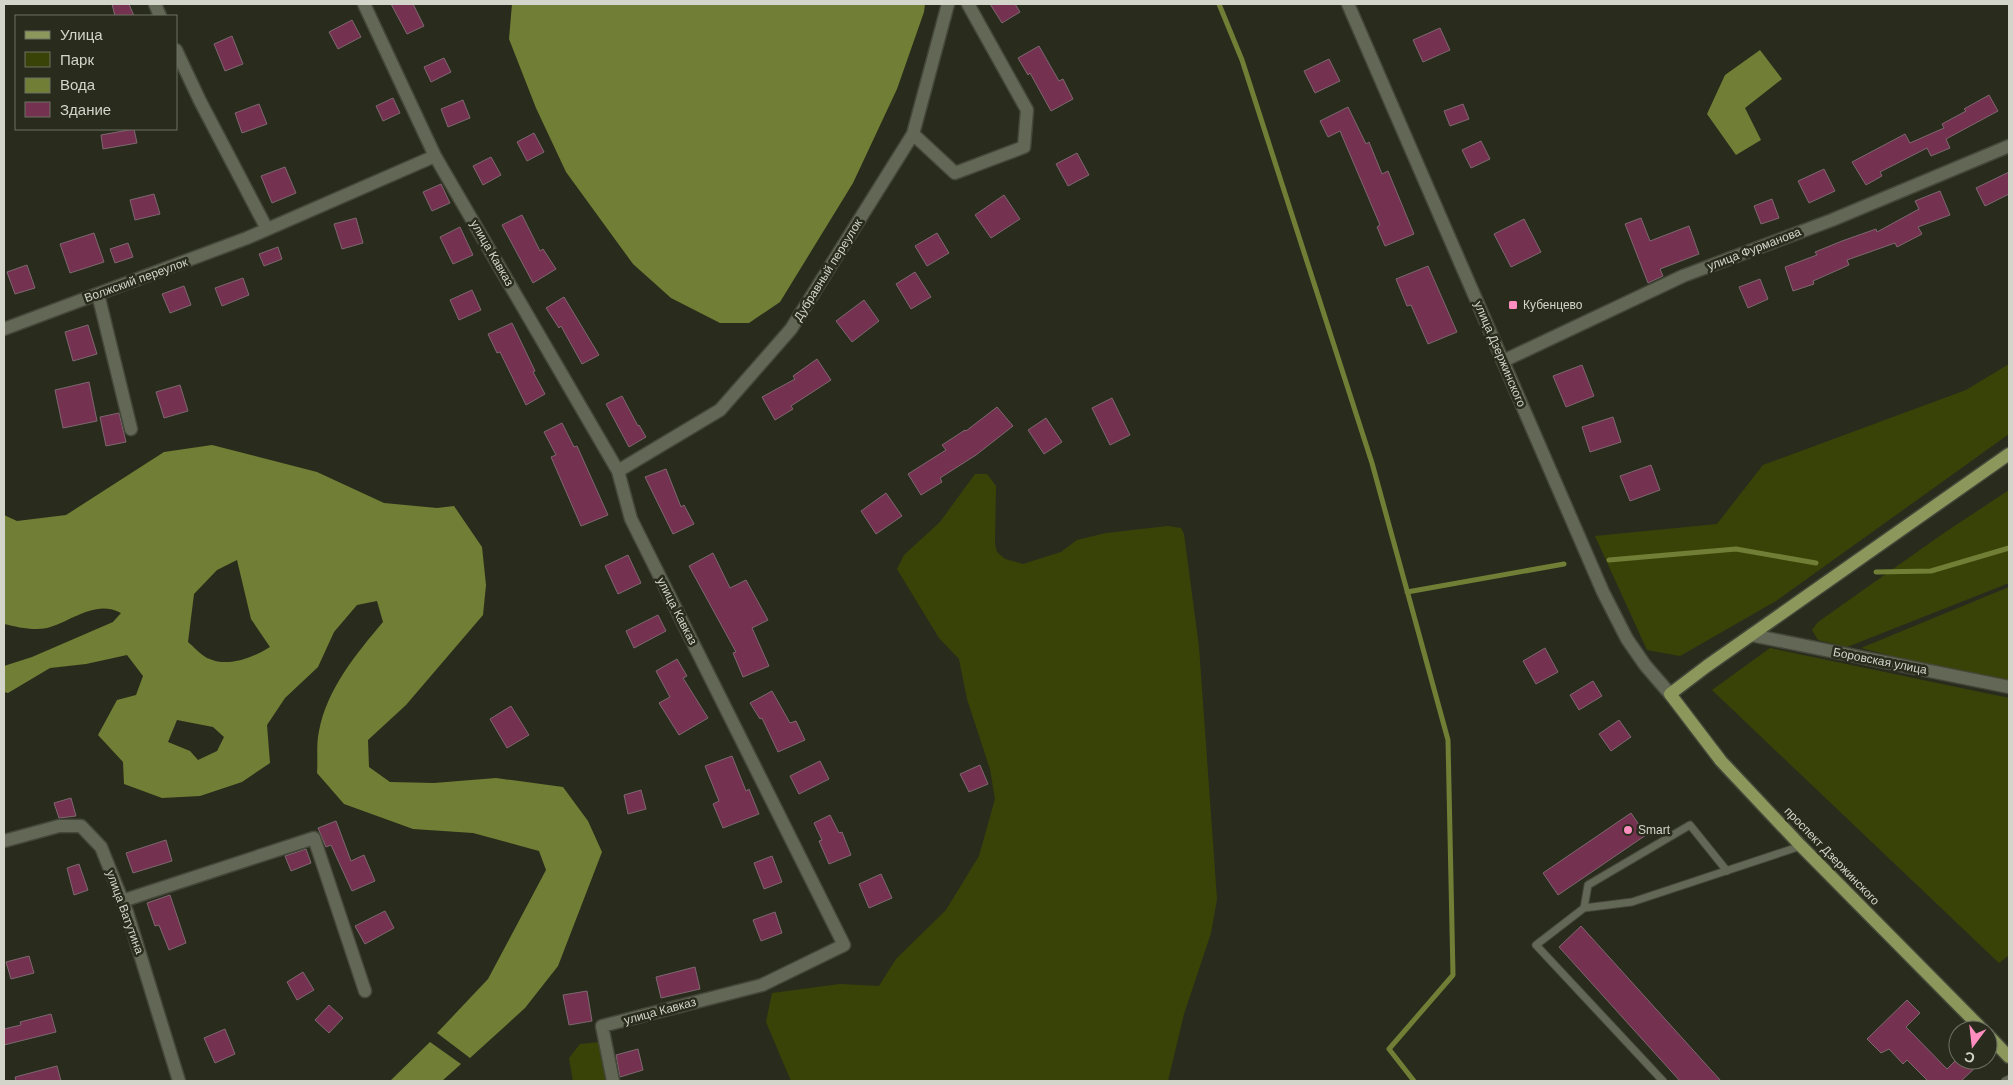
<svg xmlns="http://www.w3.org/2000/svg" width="2013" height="1085" viewBox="0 0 2013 1085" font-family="Helvetica,sans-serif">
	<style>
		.green { fill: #3a4307 }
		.water { fill: #717e35; fill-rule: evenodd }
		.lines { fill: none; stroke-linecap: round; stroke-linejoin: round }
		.stream { stroke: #717e35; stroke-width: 5 }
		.building { fill: #743250; stroke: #7d6870 }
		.lane-casing { stroke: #444739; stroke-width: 9 }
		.street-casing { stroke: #444739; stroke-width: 15 }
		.secondary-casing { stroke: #444739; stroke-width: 15 }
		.primary-casing { stroke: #444739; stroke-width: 15 }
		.lane { stroke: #636755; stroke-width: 7 }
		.street { stroke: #636755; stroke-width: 12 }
		.secondary { stroke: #636755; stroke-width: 12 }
		.primary { stroke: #8c975c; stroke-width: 12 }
		.poi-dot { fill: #fd8ebf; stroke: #292c1c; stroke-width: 2 }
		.labels { text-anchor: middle; stroke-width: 5; stroke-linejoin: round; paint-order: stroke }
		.street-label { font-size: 12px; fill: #d3d5cb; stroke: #292c1c }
		.poi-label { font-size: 12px; fill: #d3d5cb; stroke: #292c1c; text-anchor: start }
	</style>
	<rect width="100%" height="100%" fill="#292c1c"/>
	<path class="green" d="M2009,364V434L1776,601L1680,656L1647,650L1595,536L1717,524L1763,465L1966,390Z
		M975,474H987L996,486L995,544L997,552L1005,559L1023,564L1061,552L1077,540L1106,533L1168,526L1181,528L1184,534L1199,647L1217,899L1211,933L1184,1014L1168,1081H791L766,1022L772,993L840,984L879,986L896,959L946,910L979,856L995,799L990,769L967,699L959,659L939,638L897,569L904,555L940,522Z
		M2009,490V583L1847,647L1818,640L1812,630L1818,622L1944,533Z
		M2009,587V681L1912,661L1861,648Z
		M1770,648L2009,698V955L1999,963L1712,690Z
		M601,1042L607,1054L605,1081H573L569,1058L580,1044Z"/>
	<path class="water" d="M512,4H925L924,12L897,89L853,183L780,302L749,323H720L671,298L633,264L566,172L536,108L509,39Z
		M1760,50L1782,79L1745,108L1761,140L1736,155L1707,114L1725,75Z
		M212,445L317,472L384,503L437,508L454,506L482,547L486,585L483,615L406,705L368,740L369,767L390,782L434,783L496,778L563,787L588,821L602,852L558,966L525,1008L470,1058L437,1033L488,979L546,870L539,851L473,833L413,829L344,804L317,773C318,760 316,744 319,731C327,689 356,654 383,622L377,601L357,605L334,632L318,667L285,698L267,725L270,763L242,782L200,796L162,798L124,784L123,762L98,735L117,700L136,695L143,676L127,655L86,664L50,668L8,693L4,692V666L32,657L113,622L121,613C95,599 71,622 47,628C33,631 17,627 4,624V515L17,521L66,515L164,452ZM237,560L251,619L270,647C252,658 228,668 207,658C200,654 194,647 188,642L194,594L217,570ZM177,720L213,727L224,737L217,751L198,760L190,751L168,742Z
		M430,1042L461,1064L442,1081H390Z"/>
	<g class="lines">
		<path class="stream" d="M1219,4L1242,60L1372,463L1448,740L1453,975L1389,1049L1414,1081
			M1609,560L1736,549L1816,563
			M1876,572L1931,571L2009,548
			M1407,592L1564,564"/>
	</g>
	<path class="building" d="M112,4H129L134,16H115Z
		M391,4H413L424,26L407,34Z
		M990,4H1015L1020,12L1002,23Z
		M352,20L361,37L338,49L329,32Z
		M1440,28L1450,50L1423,62L1413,40Z
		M232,36L243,64L225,71L214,44Z
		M1039,46L1059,81L1063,79L1073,99L1051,111L1030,73L1028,75L1018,58Z
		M444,58L451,72L431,82L424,67Z
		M1329,59L1340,81L1315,93L1304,71Z
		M1989,95L1998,111L1946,139L1950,148L1931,156L1927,148L1880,172L1882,176L1866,185L1852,162L1905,134L1910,143L1944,128L1942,124L1966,111L1964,109Z
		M393,98L400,113L383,121L376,106Z
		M463,100L470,118L448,127L441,109Z
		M259,104L267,124L242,133L235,113Z
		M1463,104L1469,119L1450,126L1444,111Z
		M1348,107L1366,144L1369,142L1382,174L1388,171L1414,234L1385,246L1377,227L1380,225L1340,131L1328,137L1320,121Z
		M134,129L137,143L103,149L101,135Z
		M534,133L544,152L527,161L517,142Z
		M1481,141L1490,159L1471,168L1462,150Z
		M1077,153L1089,175L1068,186L1056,164Z
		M491,157L501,175L483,185L473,166Z
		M285,167L296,193L272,203L261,176Z
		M1824,169L1835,191L1809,203L1798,181Z
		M2009,172V194L1985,206L1976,188Z
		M441,184L450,203L432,211L423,192Z
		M1940,191L1950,215L1918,227L1922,234L1897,247L1895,243L1847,260L1849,265L1813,281L1814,284L1793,291L1785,267L1817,255L1815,252L1842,241L1876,229L1877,232L1919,209L1915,201Z
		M154,194L160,214L135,220L130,200Z
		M1004,195L1020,219L991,238L975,215Z
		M1772,199L1779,218L1761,224L1754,206Z
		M522,215L540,251L543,249L556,269L533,283L502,225Z
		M356,218L363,243L342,249L334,224Z
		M1641,218L1650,241L1689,226L1699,254L1660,269L1663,276L1648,283L1625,224Z
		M1524,219L1541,252L1511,267L1494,234Z
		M460,227L473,255L453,264L440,237Z
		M94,233L104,262L70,273L60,244Z
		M937,233L949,253L927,266L915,246Z
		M128,243L133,257L115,263L110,249Z
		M278,247L282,259L264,266L259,254Z
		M27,265L35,288L15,294L7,272Z
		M1428,266L1457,332L1428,344L1411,305L1407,306L1396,279Z
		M915,272L931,297L911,309L896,284Z
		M243,278L249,295L222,306L215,288Z
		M1760,279L1768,299L1748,308L1739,287Z
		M184,286L191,305L170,313L162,294Z
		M472,290L481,310L459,320L450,300Z
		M564,297L599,355L582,364L561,326L559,328L546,308Z
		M864,300L879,321L852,342L836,321Z
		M512,323L535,371L533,372L545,394L526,405L500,352L497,353L488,334Z
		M88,325L97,354L73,361L65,332Z
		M817,359L831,380L791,406L793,409L775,420L762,397L795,379L793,376Z
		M1582,365L1594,396L1566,407L1553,376Z
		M89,382L97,421L63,428L55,390Z
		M180,385L188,411L164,418L156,392Z
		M622,396L638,426L639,425L646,437L629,447L606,404Z
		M1112,398L1130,435L1110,445L1092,408Z
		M997,407L1013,426L976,455L940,478L942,482L921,495L908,474L946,450L942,445L965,430L966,431Z
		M119,413L126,442L106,446L100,417Z
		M1613,417L1621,442L1590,452L1582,427Z
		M1046,418L1062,442L1044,454L1028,430Z
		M562,423L574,447L577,446L608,515L581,526L551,457L556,455L544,432Z
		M1651,465L1660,490L1630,501L1620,476Z
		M666,469L681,507L684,505L694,524L673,534L645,477Z
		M886,493L902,516L876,534L861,511Z
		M713,553L730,588L746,580L768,620L752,628L769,666L743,677L733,653L736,652L689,566Z
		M628,555L641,583L618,594L605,566Z
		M658,615L666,631L634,648L626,631Z
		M1545,648L1558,672L1536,684L1523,661Z
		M677,659L687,676L683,678L708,718L679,735L659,703L670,697L656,671Z
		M1593,681L1602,696L1579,710L1570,695Z
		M772,691L790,723L796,721L805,740L778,752L762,718L760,719L750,703Z
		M511,706L529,735L507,748L490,719Z
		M1619,720L1631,737L1611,751L1599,734Z
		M732,756L746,791L749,789L759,814L723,828L713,804L719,801L705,766Z
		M820,761L829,779L799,794L790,776Z
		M980,765L988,784L969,792L960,774Z
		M641,790L646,809L628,814L624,795Z
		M71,798L76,816L59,818L54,803Z
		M1631,813L1646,835L1558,895L1543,873Z
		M830,815L839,833L842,832L851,855L829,864L819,841L822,840L814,823Z
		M336,821L351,861L364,855L375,881L352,891L331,845L326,847L318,828Z
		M166,840L172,861L133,873L126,853Z
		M306,849L311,863L291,871L285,856Z
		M772,856L782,882L764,889L754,863Z
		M79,864L88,890L74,895L67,868Z
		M881,874L892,898L869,908L859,884Z
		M170,895L186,943L169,950L159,925L155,926L147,903Z
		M385,911L394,928L365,944L355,926Z
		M775,912L782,933L761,941L753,920Z
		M1581,926L1721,1081H1680L1559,947Z
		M29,956L34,973L11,979L6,962Z
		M695,967L700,989L661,998L656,977Z
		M303,972L314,990L297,1000L287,982Z
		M587,991L592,1021L569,1025L563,995Z
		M1907,1000L1920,1013L1906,1027L1947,1069L1956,1060H1969L1976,1067L1961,1081H1928L1907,1060L1903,1064L1889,1049L1881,1053L1867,1039Z
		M329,1005L343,1018L329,1033L315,1020Z
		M51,1014L56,1032L4,1045V1029L21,1025L20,1022Z
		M225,1029L235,1054L215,1063L204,1038Z
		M638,1049L643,1070L620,1077L616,1055Z
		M57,1066L61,1081H16L15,1077Z"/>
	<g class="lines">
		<g class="lane-casing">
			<path id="lane" d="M1584,908L1588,885L1690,825L1727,871
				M1663,1081L1536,945L1584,908L1632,902L1801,846
				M2005,1081L2009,1079"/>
		</g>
		<g class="street-casing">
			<path id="street" d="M155,4L160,16
				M364,4L435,156L618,471L631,519L844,945L762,985L602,1026L613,1081
				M176,50L200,101L267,229
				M913,134L955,173L1024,147L1027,110L968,4
				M98,294L131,429
				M4,329L247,238L435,156
				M1503,361L1683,276L1832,220L2009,146
				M618,471L720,410L791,329L913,134L948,4
				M1751,635L2009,687
				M4,841L59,826H81L101,847L127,912L179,1081
				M122,901L314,838L365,991"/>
		</g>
		<g class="secondary-casing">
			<path id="secondary" d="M1348,4L1603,592L1627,639L1645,665L1670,694"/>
		</g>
		<g class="primary-casing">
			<path id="primary" d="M1983,1030L1801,846L1721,761L1670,694L1707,666L2009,454
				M1988,1035L2009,1057"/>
		</g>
		<use href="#lane" class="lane"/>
		<use href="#street" class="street"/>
		<use href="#secondary" class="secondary"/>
		<use href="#primary" class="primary"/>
	</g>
	<g class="poi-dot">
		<rect x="1508" y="300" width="10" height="10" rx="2.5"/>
		<circle cx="1628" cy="830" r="5"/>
	</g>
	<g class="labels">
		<g class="street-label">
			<text transform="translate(1754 249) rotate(-21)" y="4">улица Фурманова</text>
			<text transform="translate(492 253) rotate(60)" y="4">улица Кавказ</text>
			<text transform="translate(828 270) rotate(-58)" y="4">Дубравный переулок</text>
			<text transform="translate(136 280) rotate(-20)" y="4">Волжский переулок</text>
			<text transform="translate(1500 354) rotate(67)" y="4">улица Дзержинского</text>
			<text transform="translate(677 611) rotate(63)" y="4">улица Кавказ</text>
			<text transform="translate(1880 661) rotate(11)" y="4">Боровская улица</text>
			<text transform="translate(1832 856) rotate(46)" y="4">проспект Дзержинского</text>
			<text transform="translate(125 912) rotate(70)" y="4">улица Ватутина</text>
			<text transform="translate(660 1011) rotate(-15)" y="4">улица Кавказ</text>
		</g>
		<g class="poi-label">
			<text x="1523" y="309">Кубенцево</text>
			<text x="1638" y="834">Smart</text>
		</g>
	</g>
	<rect width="2013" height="1085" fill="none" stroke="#d3d5cb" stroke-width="10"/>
	<rect x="15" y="15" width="162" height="115" fill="#292c1c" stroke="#6d7062"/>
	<rect x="25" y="31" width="25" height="8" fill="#8c975c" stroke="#6d7062"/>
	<text x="60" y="40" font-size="15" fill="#d3d5cb">Улица</text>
	<rect x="25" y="52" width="25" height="15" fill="#3a4307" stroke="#6d7062"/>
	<text x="60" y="65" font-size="15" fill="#d3d5cb">Парк</text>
	<rect x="25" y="78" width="25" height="15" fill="#717e35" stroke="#6d7062"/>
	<text x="60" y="90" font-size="15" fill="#d3d5cb">Вода</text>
	<rect x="25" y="102" width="25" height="15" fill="#743250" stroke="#6d7062"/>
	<text x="60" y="115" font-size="15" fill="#d3d5cb">Здание</text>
	<g transform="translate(1973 1045) rotate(195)"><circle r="24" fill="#292c1c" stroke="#6d7062"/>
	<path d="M0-4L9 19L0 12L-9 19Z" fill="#fd8ebf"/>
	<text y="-8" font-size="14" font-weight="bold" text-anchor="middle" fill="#d3d5cb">С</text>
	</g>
</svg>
